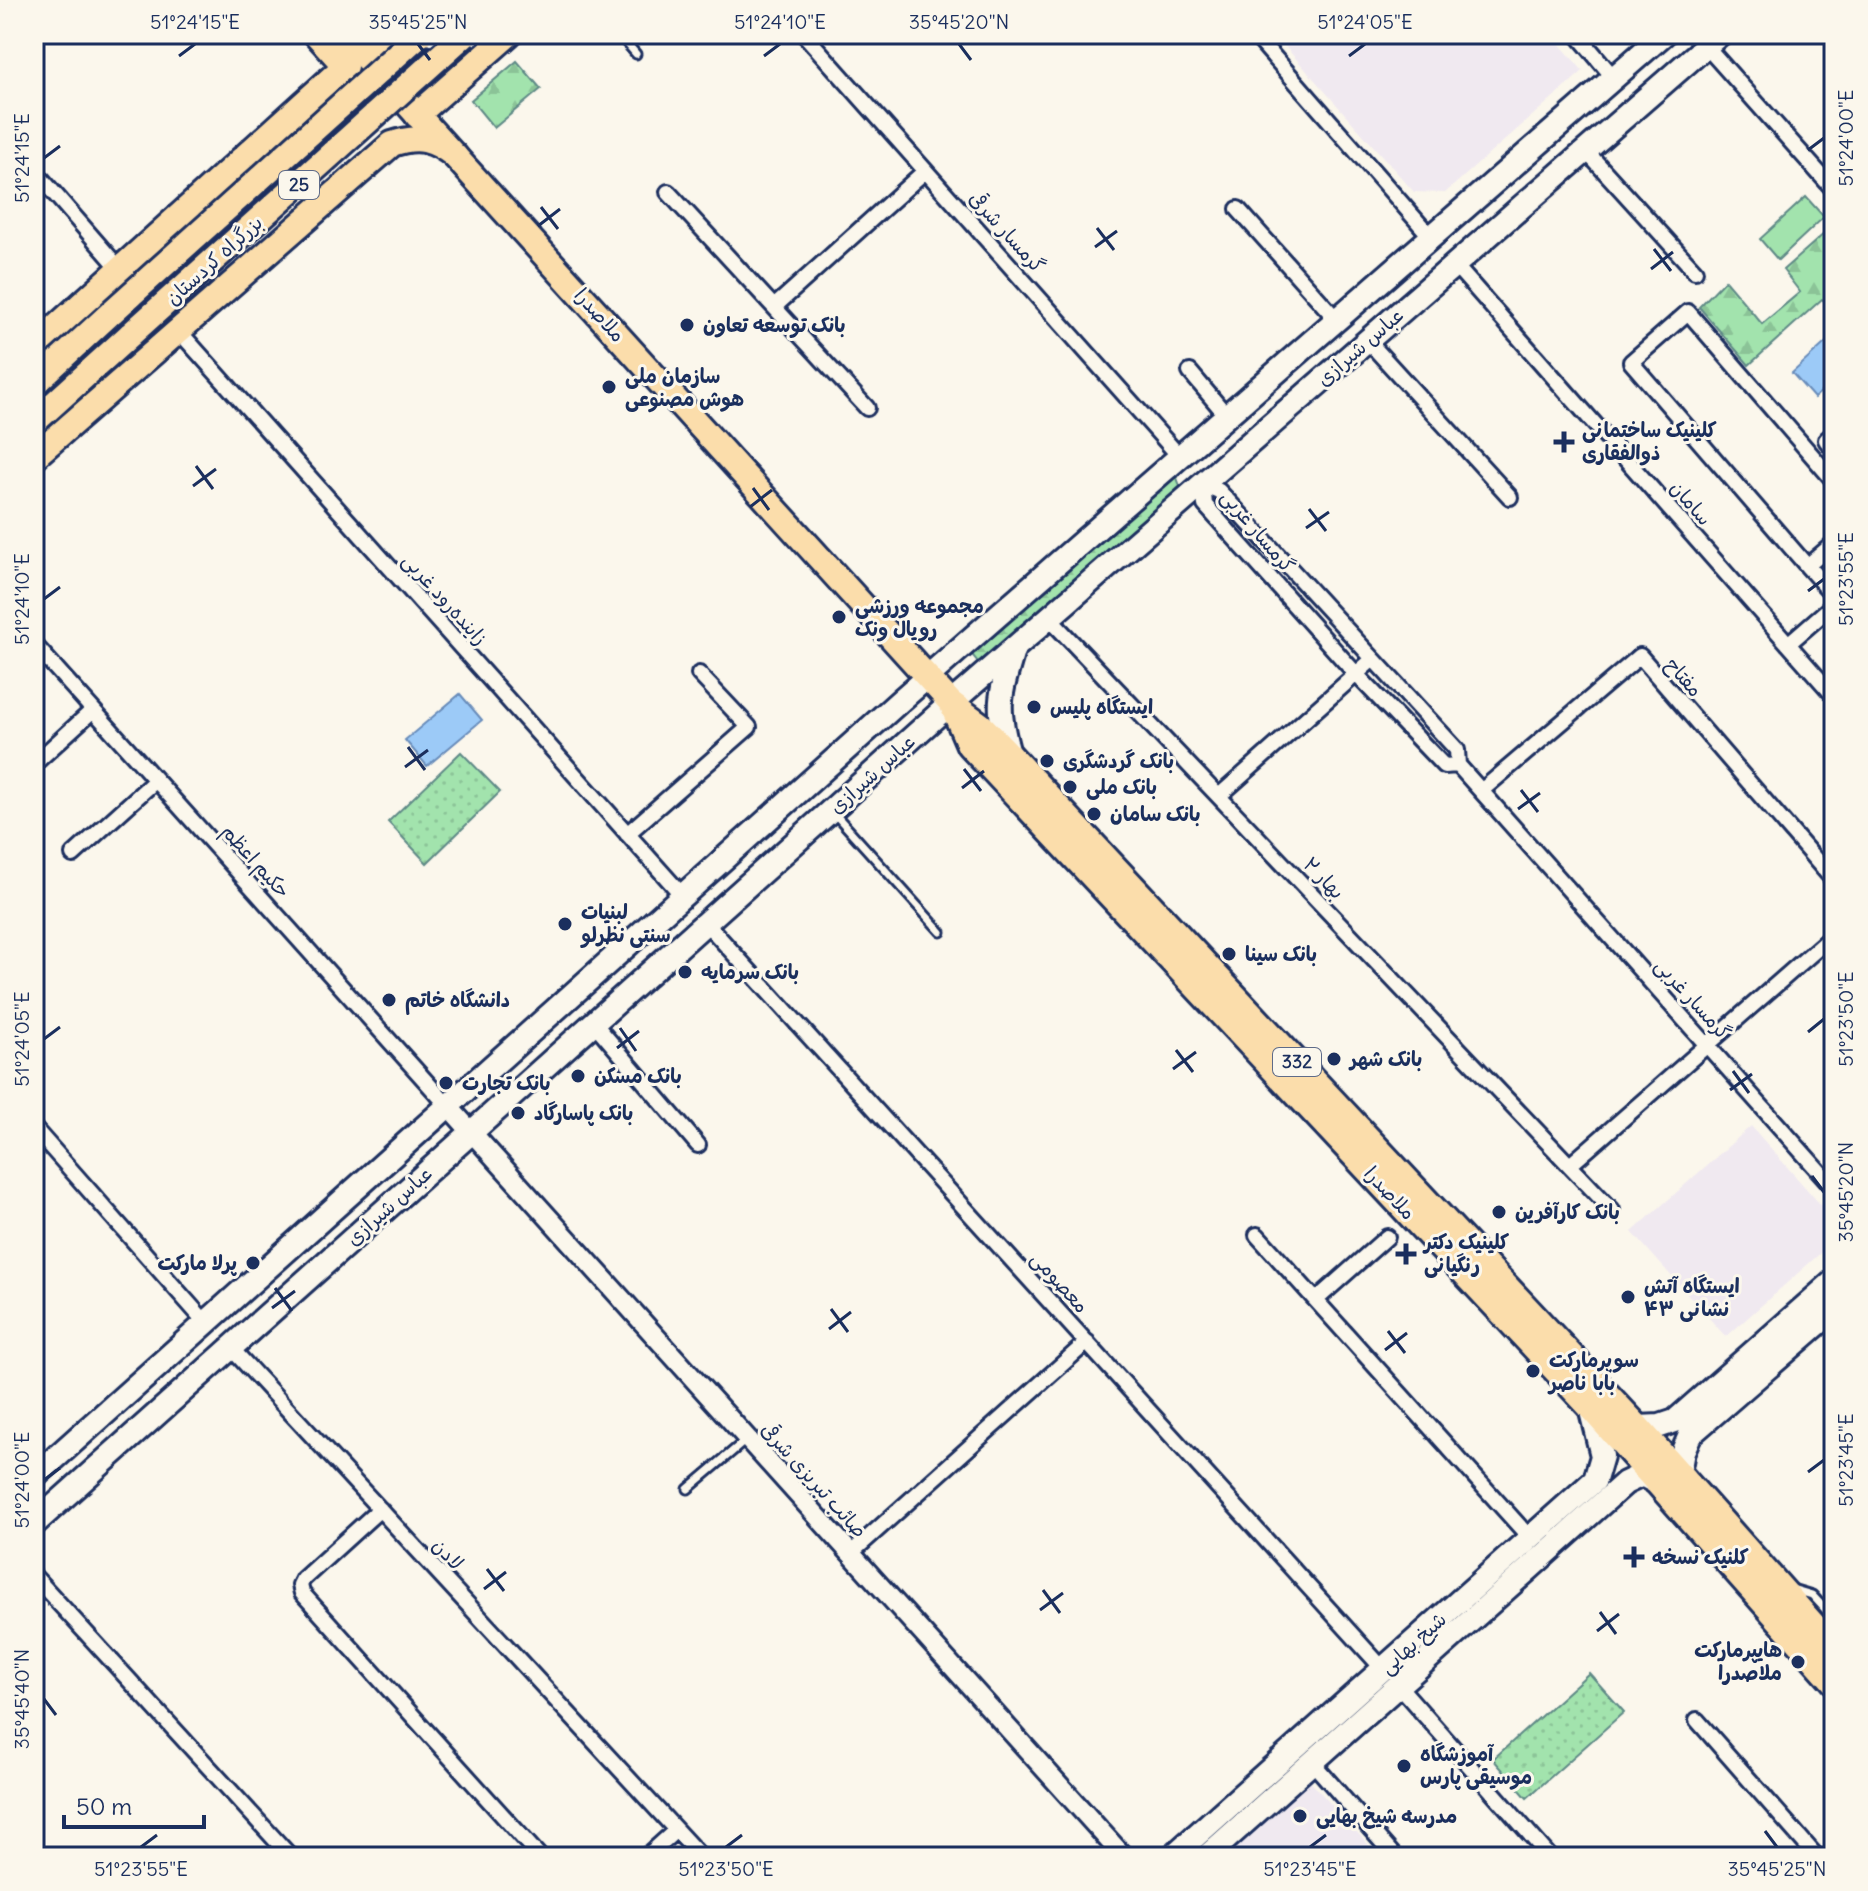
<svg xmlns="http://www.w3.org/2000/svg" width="1868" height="1891" viewBox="0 0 1868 1891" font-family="Delius,'Playpen Sans Arabic',sans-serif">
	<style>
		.built { fill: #f0e9f0 }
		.forest { fill: url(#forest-firs); stroke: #5e8986; stroke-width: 2 }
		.park { fill: url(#park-dots); stroke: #5e8986; stroke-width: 2 }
		.garden { fill: #a2e3ad; stroke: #5e8986; stroke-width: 2 }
		.water { fill: #9ccaf7; stroke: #688cba; stroke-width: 2 }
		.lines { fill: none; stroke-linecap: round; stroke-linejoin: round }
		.service-casing { stroke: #1b2f5e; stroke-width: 13 }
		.minor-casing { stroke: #1b2f5e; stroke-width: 20 }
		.tertiary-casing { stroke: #1b2f5e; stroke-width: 24 }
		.secondary-casing { stroke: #1b2f5e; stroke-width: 28 }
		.primary-casing { stroke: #1b2f5e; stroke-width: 30 }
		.trunk-casing { stroke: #1b2f5e; stroke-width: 30 }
		.service { stroke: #fbf7ec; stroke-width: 7 }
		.minor { stroke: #fbf7ec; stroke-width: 14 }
		.tertiary { stroke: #fbf7ec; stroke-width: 18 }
		.secondary { stroke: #fbf7ec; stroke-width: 22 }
		.primary { stroke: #fbddab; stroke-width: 24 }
		.trunk { stroke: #fbddab; stroke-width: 24 }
		.trunk-bridge-casing { stroke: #1b2f5e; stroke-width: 30; stroke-linecap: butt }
		.trunk-bridge { stroke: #fbddab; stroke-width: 24 }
		.ticks { fill: none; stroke: #1b2f5e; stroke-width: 3 }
		.poi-dot { fill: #1b2f5e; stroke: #fbf7ec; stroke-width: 3 }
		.labels { text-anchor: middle; stroke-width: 6; stroke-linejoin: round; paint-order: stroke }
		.shield { fill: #fbf7ec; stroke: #5e6b89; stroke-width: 2 }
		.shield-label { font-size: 18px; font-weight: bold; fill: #1b2f5e }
		.street-label { font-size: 20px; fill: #1b2f5e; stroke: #fbf7ec }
		.poi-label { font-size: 20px; font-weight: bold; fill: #1b2f5e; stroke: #fbf7ec; text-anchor: start }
		.neatline { fill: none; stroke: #1b2f5e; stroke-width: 3 }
		.ticks-label { font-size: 20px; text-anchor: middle; fill: #1b2f5e }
	</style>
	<defs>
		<pattern id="forest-firs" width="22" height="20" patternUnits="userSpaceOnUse" patternTransform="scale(2)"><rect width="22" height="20" fill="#a2e3ad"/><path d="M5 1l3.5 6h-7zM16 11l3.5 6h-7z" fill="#8bc397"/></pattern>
		<pattern id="park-dots" width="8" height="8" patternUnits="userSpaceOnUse" patternTransform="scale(2)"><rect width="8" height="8" fill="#a2e3ad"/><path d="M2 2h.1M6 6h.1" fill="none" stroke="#8bc397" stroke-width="1.8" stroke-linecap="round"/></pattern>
	</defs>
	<rect width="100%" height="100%" fill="#fbf7ec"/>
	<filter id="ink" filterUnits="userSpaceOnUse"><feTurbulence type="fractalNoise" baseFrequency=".0125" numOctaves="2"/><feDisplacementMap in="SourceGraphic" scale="16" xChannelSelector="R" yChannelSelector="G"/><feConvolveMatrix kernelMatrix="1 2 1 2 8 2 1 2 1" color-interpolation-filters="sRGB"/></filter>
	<g filter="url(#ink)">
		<path class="built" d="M1274,34H1551L1583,71L1445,193L1414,192Z
			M1751,1126L1834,1220V1241L1726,1337L1632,1232Z
			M1304,1775L1380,1857H1211Z"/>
		<path class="forest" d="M517,61L541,89L494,128L471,100Z
			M1834,225V310L1822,299L1749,365L1699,307L1725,280L1762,324L1800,292L1783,270Z
			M1168,477L1177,478L1180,486L1177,494L987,658L978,662L970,652Z"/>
		<path class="park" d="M461,752L500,792L427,863L388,822Z
			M1589,1673L1624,1712L1527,1798L1493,1759Z"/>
		<path class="garden" d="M1806,197L1824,217L1778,260L1760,239Z"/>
		<path class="water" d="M1834,335V380L1814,398L1792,373Z
			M460,694L482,720L427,766L405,740Z"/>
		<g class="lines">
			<g class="service-casing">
				<path id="service" d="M619,34L636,54
					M833,812L941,932
					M688,1489L747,1439
					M1792,1589L1812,1595L1834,1619"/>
			</g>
			<g class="minor-casing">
				<path id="minor" d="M804,34L1180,457
					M1254,34L1431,237
					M1577,34L1614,78
					M1706,46L1834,190
					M1586,151L1695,271
					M34,170L119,268
					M668,192L867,408
					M1238,209L1337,320
					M1455,265L1834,696
					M774,307L925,171
					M178,330L682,895
					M1368,341L1510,497
					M1190,372L1227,416
					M1834,433L1826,440L1834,449
					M1834,543L1807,566L1834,596
					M1807,566L1631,362L1688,312L1834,481
					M1049,618L1612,1210
					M34,644L448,1106
					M1788,644L1834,604
					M34,764L93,710
					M1458,765L1444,766L1356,674L1205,505L1203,484L1219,491L1457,750L1458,765L1834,1188
					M1481,791L1640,656L1834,881
					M1219,796L1373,659
					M627,834L749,727L699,674
					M73,855L156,780
					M706,923L1384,1670
					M594,1023L698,1145
					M34,1128L206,1323
					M1570,1165L1834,934
					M1257,1235L1530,1538
					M1316,1300L1387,1237
					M231,1348L701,1857
					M380,1509L303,1579L300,1585L302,1593L540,1857
					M850,1554L1087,1342
					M34,1576L291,1857
					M1398,1685L1550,1857
					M1697,1720L1817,1857
					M1312,1762L1395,1857
					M646,1857L676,1830"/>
			</g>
			<g class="tertiary-casing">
				<path id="tertiary" d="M448,1106L1124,1857"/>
			</g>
			<g class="secondary-casing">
				<path id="secondary" d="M1009,754C996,707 999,698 1013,651
					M1638,1427L1660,1426L1675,1421L1834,1281
					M1679,1473L1683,1451L1690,1435L1834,1310
					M34,1477L901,700L1664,34
					M34,1524L951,703L1720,34
					M1172,1857L1595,1480L1602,1456L1590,1407
					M1206,1857L1625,1483L1642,1475L1659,1484"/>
			</g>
			<g class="primary-casing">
				<path id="primary" d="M344,34L951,703L981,725L1009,754L1638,1427L1834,1648
					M951,703L969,745L1589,1406L1834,1682"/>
			</g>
			<g class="trunk-casing">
				<path id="trunk" d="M361,52L381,34
					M417,115L509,34
					M34,347L345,66L316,34
					M34,384L113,311
					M34,422L131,334
					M34,457L392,144C418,135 434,139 455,156"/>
			</g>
			<use href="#service" class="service"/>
			<use href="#minor" class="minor"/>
			<use href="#tertiary" class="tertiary"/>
			<use href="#secondary" class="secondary"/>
			<use href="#primary" class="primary"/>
			<use href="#trunk" class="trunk"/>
			<g class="trunk-bridge-casing">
				<path id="trunk-bridge" d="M113,311L420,34
					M131,334L465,34"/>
			</g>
			<use href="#trunk-bridge" class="trunk-bridge"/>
		</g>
	</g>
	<path class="ticks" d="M418,44L430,60M959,44L971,60M179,56L195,44M764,56L780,44M1349,56L1365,44M1808,150L1824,138M44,158L60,146M541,207L558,229M538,226L560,209M1097,228L1114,250M1095,247L1117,231M1654,249L1671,271M1651,269L1673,252M196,466L213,489M193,486L216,469M753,488L769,510M750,507L772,490M1309,509L1326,531M1306,528L1329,512M1808,591L1824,579M44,599L60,587M408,747L425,770M405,767L428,750M964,769L981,791M962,788L984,771M1521,790L1538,812M1518,809L1540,793M620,1028L636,1051M1808,1032L1824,1019M44,1039L60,1027M617,1048L639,1031M1176,1050L1193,1072M1173,1069L1196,1052M1733,1071L1749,1093M1730,1090L1752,1074M1812,1176L1824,1192M275,1288L292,1311M272,1308L295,1291M831,1309L848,1332M829,1329L851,1312M1388,1331L1405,1353M1385,1350L1407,1333M1808,1472L1824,1460M44,1480L60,1468M487,1569L504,1591M484,1589L506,1572M1043,1590L1060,1613M1040,1610L1063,1593M1600,1612L1616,1634M1597,1631L1619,1614M44,1699L56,1715M1765,1831L1777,1847M141,1847L157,1835M726,1847L742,1835M1310,1847L1326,1835"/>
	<g class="poi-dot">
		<circle cx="687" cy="325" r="8"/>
		<circle cx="609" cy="387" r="8"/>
		<path d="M1560 430h8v8h8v8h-8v8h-8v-8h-8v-8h8z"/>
		<circle cx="839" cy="617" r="8"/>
		<circle cx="1034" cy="707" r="8"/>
		<circle cx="1047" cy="761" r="8"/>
		<circle cx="1070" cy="787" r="8"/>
		<circle cx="1094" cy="814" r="8"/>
		<circle cx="565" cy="924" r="8"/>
		<circle cx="1229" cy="954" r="8"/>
		<circle cx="685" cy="972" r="8"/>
		<circle cx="389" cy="1000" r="8"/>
		<circle cx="1334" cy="1059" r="8"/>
		<circle cx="578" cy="1076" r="8"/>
		<circle cx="446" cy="1083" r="8"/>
		<circle cx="518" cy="1113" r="8"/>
		<circle cx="1499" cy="1212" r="8"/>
		<path d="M1402 1242h8v8h8v8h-8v8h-8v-8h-8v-8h8z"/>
		<circle cx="253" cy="1263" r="8"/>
		<circle cx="1628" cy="1297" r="8"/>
		<circle cx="1533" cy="1371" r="8"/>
		<path d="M1630 1545h8v8h8v8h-8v8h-8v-8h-8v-8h8z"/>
		<circle cx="1798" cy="1662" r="8"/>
		<circle cx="1404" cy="1766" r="8"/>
		<circle cx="1300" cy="1816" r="8"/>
	</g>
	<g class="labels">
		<g class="shield">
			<rect x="279" y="171" width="40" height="28" rx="6"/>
			<rect x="1273" y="1048" width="48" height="28" rx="6"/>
		</g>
		<g class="shield-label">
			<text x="299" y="191">25</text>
			<text x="1297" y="1068">332</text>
		</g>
		<g class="street-label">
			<text transform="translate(1007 232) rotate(48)" y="7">گرمسار شرقی</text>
			<text transform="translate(214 260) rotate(-42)" y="7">بزرگراه کردستان</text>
			<text transform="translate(600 315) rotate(48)" y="7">ملاصدرا</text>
			<text transform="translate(1360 347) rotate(-41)" y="7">عباس شیرازی</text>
			<text transform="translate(1691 503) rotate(49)" y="7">سامان</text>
			<text transform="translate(1258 531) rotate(50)" y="7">گرمسار غربی</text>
			<text transform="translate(445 599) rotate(48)" y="7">زاینده‌رود غربی</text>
			<text transform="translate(1684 677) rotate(49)" y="7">مفتاح</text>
			<text transform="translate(872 774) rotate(-42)" y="7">عباس شیرازی</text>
			<text transform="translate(256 861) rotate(48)" y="7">حکیم اعظم</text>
			<text transform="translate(1324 878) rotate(46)" y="7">بهار ۲</text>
			<text transform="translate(1693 999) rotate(48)" y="7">گرمسار غربی</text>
			<text transform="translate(1390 1193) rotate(47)" y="7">ملاصدرا</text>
			<text transform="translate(389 1206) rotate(-42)" y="7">عباس شیرازی</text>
			<text transform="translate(1060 1282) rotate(48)" y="7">معصومی</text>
			<text transform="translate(814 1480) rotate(48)" y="7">صائب تبریزی شرقی</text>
			<text transform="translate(448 1554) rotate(47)" y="7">لادن</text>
			<text transform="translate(1413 1643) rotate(-42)" y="7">شیخ بهایی</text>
		</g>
		<g class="poi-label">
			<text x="703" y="332">بانک توسعه تعاون</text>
			<text x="625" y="383">سازمان ملی<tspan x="625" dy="23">هوش مصنوعی</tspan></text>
			<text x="1582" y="437">کلینیک ساختمانی<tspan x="1582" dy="23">ذوالفقاری</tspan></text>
			<text x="855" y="613">مجموعه ورزشی<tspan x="855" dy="23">رویال ونک</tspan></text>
			<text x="1050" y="714">ایستگاه پلیس</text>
			<text x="1063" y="768">بانک گردشگری</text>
			<text x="1086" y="794">بانک ملی</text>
			<text x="1110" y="821">بانک سامان</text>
			<text x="581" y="919">لبنیات<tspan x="581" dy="23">سنتی نظرلو</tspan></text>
			<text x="1245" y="961">بانک سینا</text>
			<text x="701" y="979">بانک سرمایه</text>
			<text x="405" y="1007">دانشگاه خاتم</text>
			<text x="1350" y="1066">بانک شهر</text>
			<text x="594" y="1083">بانک مسکن</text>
			<text x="462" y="1090">بانک تجارت</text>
			<text x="534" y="1120">بانک پاسارگاد</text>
			<text x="1515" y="1219">بانک کارآفرین</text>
			<text x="1424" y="1249">کلینیک دکتر<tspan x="1424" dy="23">رنگیانی</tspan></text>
			<text x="237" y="1270" text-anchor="end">پرلا مارکت</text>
			<text x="1644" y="1293">ایستگاه آتش<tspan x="1644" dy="23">نشانی ۴۳</tspan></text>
			<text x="1549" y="1367">سوپرمارکت<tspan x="1549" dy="23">بابا ناصر</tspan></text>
			<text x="1652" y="1564">کلنیک نسخه</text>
			<text x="1782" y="1657" text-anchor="end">هایپرمارکت<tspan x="1782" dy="23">ملاصدرا</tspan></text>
			<text x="1420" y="1761">آموزشگاه<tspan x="1420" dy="23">موسیقی پارس</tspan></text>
			<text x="1316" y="1823">مدرسه شیخ بهایی</text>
		</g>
	</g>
	<rect width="1868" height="1891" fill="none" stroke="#fbf7ec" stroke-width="88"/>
	<path d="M64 1815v12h140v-12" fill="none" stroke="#1b2f5e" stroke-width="4"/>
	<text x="76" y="1815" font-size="24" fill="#1b2f5e" stroke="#fbf7ec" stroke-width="6" paint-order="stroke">50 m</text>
	<rect x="44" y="44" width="1780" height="1803" class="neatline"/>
	<g class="ticks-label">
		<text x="195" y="29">51°24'15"E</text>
		<text x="418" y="29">35°45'25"N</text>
		<text x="780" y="29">51°24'10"E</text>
		<text x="959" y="29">35°45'20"N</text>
		<text x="1365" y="29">51°24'05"E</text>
		<text transform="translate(1846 138) rotate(-90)" y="7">51°24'00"E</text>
		<text transform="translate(22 158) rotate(-90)" y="7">51°24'15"E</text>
		<text transform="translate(1846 579) rotate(-90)" y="7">51°23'55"E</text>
		<text transform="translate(22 599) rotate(-90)" y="7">51°24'10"E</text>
		<text transform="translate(1846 1019) rotate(-90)" y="7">51°23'50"E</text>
		<text transform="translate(22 1039) rotate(-90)" y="7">51°24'05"E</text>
		<text transform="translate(1846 1192) rotate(-90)" y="7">35°45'20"N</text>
		<text transform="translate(1846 1460) rotate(-90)" y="7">51°23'45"E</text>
		<text transform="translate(22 1480) rotate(-90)" y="7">51°24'00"E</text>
		<text transform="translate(22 1699) rotate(-90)" y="7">35°45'40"N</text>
		<text x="141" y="1876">51°23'55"E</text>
		<text x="726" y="1876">51°23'50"E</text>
		<text x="1310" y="1876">51°23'45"E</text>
		<text x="1777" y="1876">35°45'25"N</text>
	</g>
</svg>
